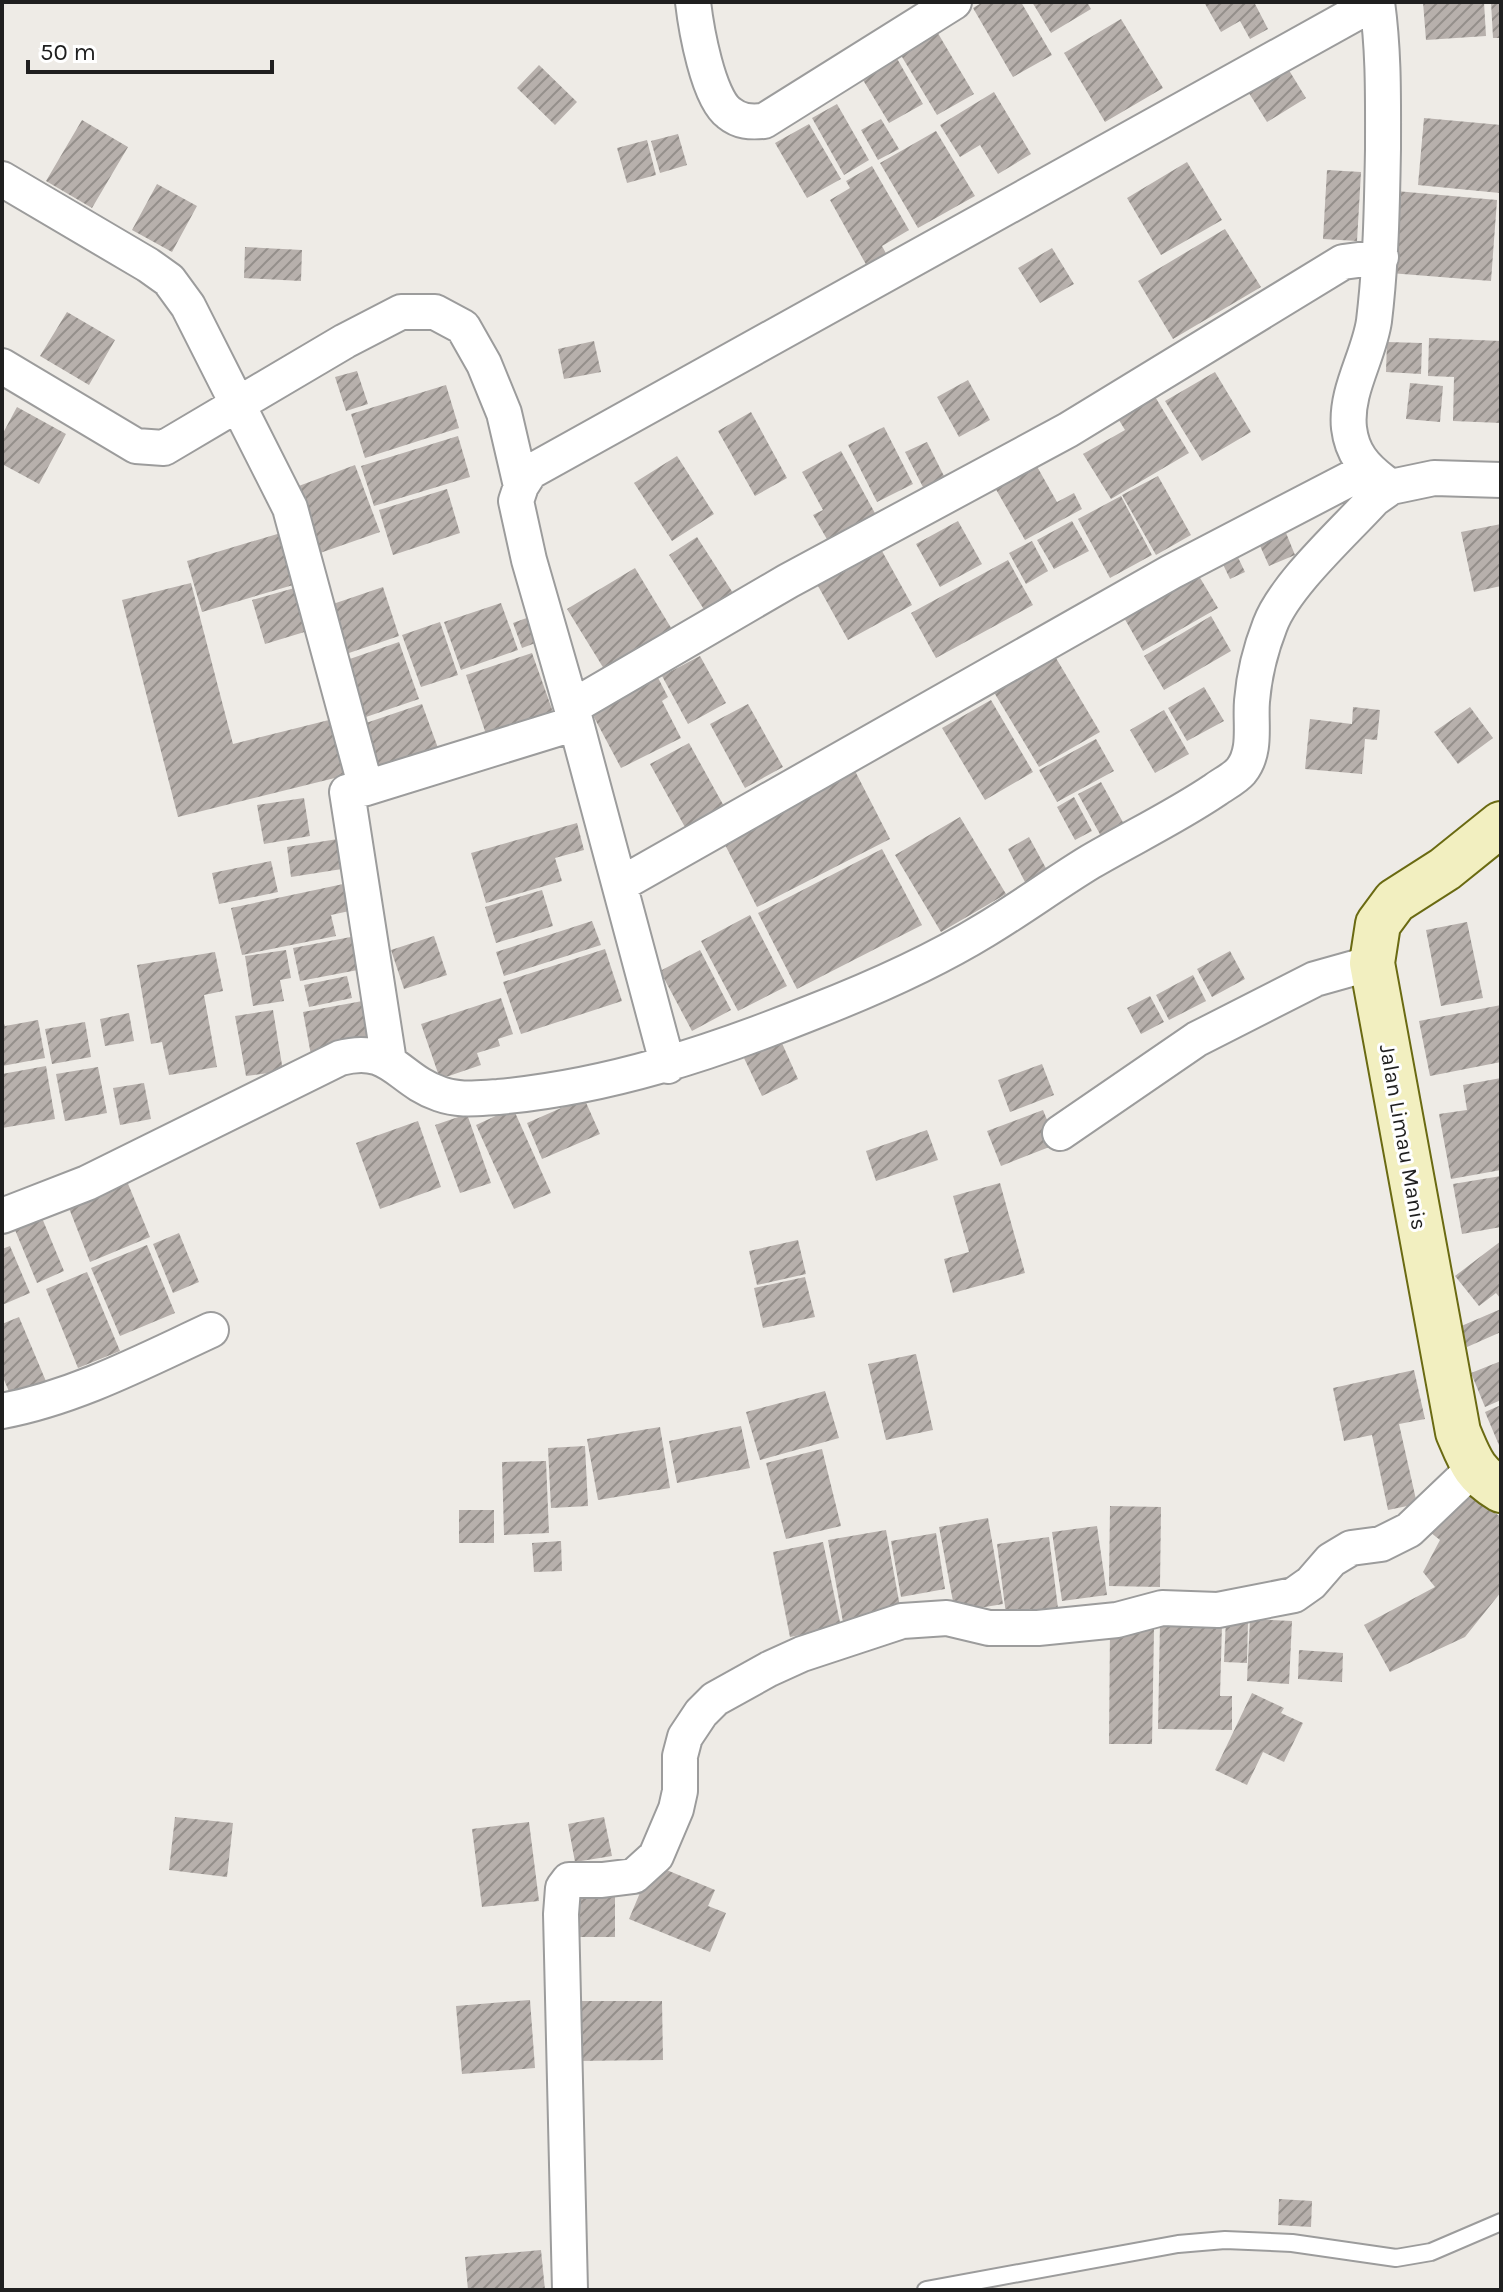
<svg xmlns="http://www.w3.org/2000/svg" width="1503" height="2292" viewBox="0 0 1503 2292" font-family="Karla,sans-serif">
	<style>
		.building { fill: url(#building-hatch) }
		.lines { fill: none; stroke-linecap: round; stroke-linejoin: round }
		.lane-casing { stroke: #9c9c9c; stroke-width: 20 }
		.street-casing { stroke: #9c9c9c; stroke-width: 38 }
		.secondary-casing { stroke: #6a6a12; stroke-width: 48 }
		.lane { stroke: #fff; stroke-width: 16 }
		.street { stroke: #fff; stroke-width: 34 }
		.secondary { stroke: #f2efc0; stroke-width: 44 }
		.labels { text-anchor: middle; stroke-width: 6; stroke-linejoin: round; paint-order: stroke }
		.street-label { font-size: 22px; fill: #1f1f1f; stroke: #fff }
	</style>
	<defs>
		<pattern id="building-hatch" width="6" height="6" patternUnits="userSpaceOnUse" patternTransform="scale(2)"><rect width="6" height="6" fill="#b7b0ac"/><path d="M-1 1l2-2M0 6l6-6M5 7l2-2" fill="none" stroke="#948f8b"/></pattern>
	</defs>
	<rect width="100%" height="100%" fill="#eeebe6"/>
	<path class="building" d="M983,2H1021L1052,55L1013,77L973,8Z
		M1032,2H1087L1091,9L1051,33Z
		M1204,2H1254L1268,29L1250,39L1240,21L1221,32Z
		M1423,2H1484L1486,36L1426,40Z
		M1491,2H1501V38H1493Z
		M1121,19L1163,88L1105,122L1064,53Z
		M936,30L974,94L937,115L899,52Z
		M895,55L923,104L889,123L860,75Z
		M539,65L577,102L555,125L517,88Z
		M1287,67L1306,98L1267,122L1247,90Z
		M994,92L1031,154L998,174L980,145L960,157L940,125Z
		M837,104L869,160L844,175L812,118Z
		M1424,118L1501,125L1500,193L1418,185Z
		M881,119L899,149L878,160L861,130Z
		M82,120L128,147L92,208L46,181Z
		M809,124L841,179L807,198L775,143Z
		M936,131L975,196L918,228L880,163Z
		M678,134L687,165L660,173L651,141Z
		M647,140L656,175L627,183L617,148Z
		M1187,162L1222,220L1161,255L1127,198Z
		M872,166L909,230L882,246L888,257L868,268L830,200L850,188L846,181Z
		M1327,170L1361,172L1357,241L1323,239Z
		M157,184L197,206L172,252L132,230Z
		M1396,191L1497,200L1491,281L1390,273Z
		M1225,229L1261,287L1173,339L1138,281Z
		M245,247L302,250L301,281L244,278Z
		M1052,248L1074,284L1040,303L1018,268Z
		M67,312L115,340L89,385L40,356Z
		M1429,338L1501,341V423L1453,421L1454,377L1428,376Z
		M594,341L601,372L564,379L558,349Z
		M1387,342L1422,343L1421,374L1386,372Z
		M357,371L368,404L346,411L335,377Z
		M1215,372L1251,432L1202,461L1165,401Z
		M968,380L990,420L959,437L937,397Z
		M1410,383L1443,386L1440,422L1406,419Z
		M446,385L459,428L365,458L351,414Z
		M1151,390L1189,453L1111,499L1083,454L1125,430L1114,412Z
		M17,407L66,434L39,484L2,464V435Z
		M751,412L787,478L755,496L718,431Z
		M884,427L913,484L877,502L848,445Z
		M458,436L470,477L374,506L361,466Z
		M927,442L946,480L925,491L905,452Z
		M841,451L876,515L828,541L813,515L823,510L802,472Z
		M677,456L714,514L672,541L634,483Z
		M1035,463L1057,502L1074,493L1082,509L1025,540L994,486Z
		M355,465L380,532L320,553L296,487Z
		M1158,476L1191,535L1156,555L1122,495Z
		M447,489L460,533L393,555L379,510Z
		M1121,496L1152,555L1110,578L1078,519Z
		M958,521L982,564L940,587L916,544Z
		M1072,521L1089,551L1054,569L1037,540Z
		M1501,524V586L1474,592L1461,532Z
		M1284,528L1295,555L1269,566L1257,539Z
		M284,532L300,583L202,612L187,561Z
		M697,537L733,593L705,611L669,555Z
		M1032,541L1048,571L1026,584L1009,553Z
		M1234,549L1245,572L1230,579L1219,556Z
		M882,551L912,605L848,640L818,586Z
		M1008,560L1033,605L936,658L911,613Z
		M1193,566L1218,608L1143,651L1119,609Z
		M635,568L676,636L609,677L567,609Z
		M191,583L233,744L337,718L351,774L178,817L122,600Z
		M298,587L311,630L265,644L252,600Z
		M383,587L399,636L343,655L327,606Z
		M501,603L518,650L461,670L444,622Z
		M532,616L541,641L522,648L513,623Z
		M1211,616L1231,651L1164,690L1144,656Z
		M440,622L458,675L421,687L402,635Z
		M399,642L419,699L360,719L341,662Z
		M532,653L553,712L486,734L466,675Z
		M1053,653L1100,732L1039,767L992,689Z
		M700,656L726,703L688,724L662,676Z
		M655,672L668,697L662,701L681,738L621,768L588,706Z
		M1204,687L1224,721L1187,741L1168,708Z
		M991,700L1033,772L985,800L942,728Z
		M422,704L438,748L378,769L363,724Z
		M748,704L783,767L745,788L710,724Z
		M1353,707L1380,710L1377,740L1365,739L1362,774L1305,769L1310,719L1352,724Z
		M1470,707L1493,738L1458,764L1434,732Z
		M1164,710L1189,754L1155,773L1130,730Z
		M1096,739L1114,771L1057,802L1039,770Z
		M689,743L725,808L686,829L650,764Z
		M855,771L890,839L757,907L722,839Z
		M1101,782L1125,826L1102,838L1078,794Z
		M1074,797L1092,831L1075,840L1057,807Z
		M304,798L310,836L264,844L257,805Z
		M960,817L1006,894L941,932L895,855Z
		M577,823L584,850L555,858L562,881L486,903L471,853Z
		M1029,837L1048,872L1026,884L1008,849Z
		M338,839L342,869L291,877L287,847Z
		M882,849L922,925L797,989L758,913Z
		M271,861L278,892L219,904L212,873Z
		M348,883L354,910L331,915L336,936L242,955L231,908Z
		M542,890L553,926L496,943L485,907Z
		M750,915L787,986L738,1011L701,941Z
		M592,921L601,945L504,976L496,952Z
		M1467,922L1483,998L1441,1006L1426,930Z
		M356,936L363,969L300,981L293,948Z
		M434,936L447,975L404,989L391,950Z
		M605,949L622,1001L521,1034L503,982Z
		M286,950L291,978L280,980L284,1001L253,1006L245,956Z
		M700,950L731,1010L692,1031L660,971Z
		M1230,951L1245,979L1212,997L1197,969Z
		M215,952L223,991L204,995L217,1067L169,1075L162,1042L151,1044L137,965Z
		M1193,975L1206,1001L1169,1020L1156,995Z
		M347,976L352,998L309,1007L304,985Z
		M1150,996L1164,1022L1141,1034L1127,1008Z
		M501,998L513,1034L498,1039L500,1046L477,1053L481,1065L440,1079L421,1024Z
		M368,1000L376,1042L311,1055L303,1012Z
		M1501,1005V1062L1430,1076L1419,1021Z
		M273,1010L283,1071L246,1076L235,1016Z
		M129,1013L134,1041L105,1046L100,1019Z
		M2,1019L5,1026L38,1020L45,1058L2,1066Z
		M85,1022L91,1057L52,1064L45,1029Z
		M781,1041L798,1079L762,1096L744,1058Z
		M1042,1064L1054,1095L1010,1112L998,1080Z
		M46,1066L55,1119L2,1128V1074Z
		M98,1067L107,1113L65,1121L56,1074Z
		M1501,1078V1170L1451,1179L1439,1114L1467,1110L1463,1085Z
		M144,1083L151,1119L120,1125L113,1088Z
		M584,1098L600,1134L542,1159L527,1123Z
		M513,1108L551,1193L514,1209L476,1125Z
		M1043,1110L1057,1144L1001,1166L987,1131Z
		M467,1114L491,1183L460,1193L435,1125Z
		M418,1121L441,1187L380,1209L356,1143Z
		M927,1130L938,1160L876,1181L866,1151Z
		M124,1174L150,1237L90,1262L65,1198Z
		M1501,1176V1227L1462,1234L1453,1184Z
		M1000,1183L1025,1273L953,1293L944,1259L969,1252L953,1196Z
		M42,1218L64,1271L37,1283L15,1230Z
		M179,1233L199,1282L173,1293L153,1244Z
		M798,1240L806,1274L757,1285L749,1251Z
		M1501,1241V1299L1496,1293L1479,1306L1455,1276Z
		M147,1245L175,1313L120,1336L91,1268Z
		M10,1246L30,1293L2,1305V1249Z
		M87,1272L120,1351L78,1368L46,1289Z
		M805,1277L815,1317L763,1328L754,1288Z
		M1501,1309V1332L1467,1347L1459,1327Z
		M19,1317L48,1386L13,1401L2,1375V1324Z
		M916,1354L933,1430L886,1440L868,1364Z
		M1501,1361V1400L1485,1407L1471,1373Z
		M1414,1370L1425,1419L1399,1424L1417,1504L1388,1510L1372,1435L1344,1441L1333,1388Z
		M825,1391L839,1438L760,1460L746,1412Z
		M1501,1405V1450L1485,1412Z
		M741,1426L750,1468L677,1483L669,1441Z
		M660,1427L670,1488L598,1500L587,1439Z
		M585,1446L588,1506L551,1508L548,1448Z
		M822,1449L841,1526L786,1539L766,1463Z
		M546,1461L549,1533L504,1535L502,1462Z
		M1461,1491L1501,1517V1592L1465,1637L1390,1672L1364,1625L1435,1587L1423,1572L1440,1540L1426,1529Z
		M1110,1506L1161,1507L1160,1587L1109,1586Z
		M459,1510H494V1543H459Z
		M988,1518L1003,1604L955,1612L939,1527Z
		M1097,1526L1107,1595L1062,1601L1052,1532Z
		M886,1530L901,1612L843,1622L828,1540Z
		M936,1533L945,1589L901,1597L891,1541Z
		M1049,1537L1059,1616L1007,1622L997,1544Z
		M561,1541L562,1571L534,1572L532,1543Z
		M823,1542L841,1627L790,1637L773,1552Z
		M1226,1619L1248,1620L1247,1663L1224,1662Z
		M1250,1619L1292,1621L1289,1684L1247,1681Z
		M1160,1622L1222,1624L1220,1696H1232V1730L1158,1729Z
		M1110,1628L1154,1629L1152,1744H1109Z
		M1299,1650L1343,1653L1342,1682L1298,1679Z
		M1252,1693L1284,1708L1281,1713L1303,1723L1284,1762L1263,1752L1247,1785L1215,1770Z
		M175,1817L233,1823L227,1877L169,1870Z
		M604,1817L612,1856L575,1862L568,1824Z
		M529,1822L539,1901L482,1907L472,1829Z
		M652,1864L715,1890L708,1906L726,1913L710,1952L629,1919Z
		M578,1886H615V1937H578Z
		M530,2000L535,2068L462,2074L456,2006Z
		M573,2001H662L663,2060L574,2061Z
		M1279,2199L1312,2201L1311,2227L1278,2225Z
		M541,2250L545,2290H468L465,2257Z"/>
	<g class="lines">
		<g class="lane-casing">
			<path id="lane" d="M926,2290L1178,2244L1225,2240L1292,2243L1396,2258L1431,2252L1501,2222"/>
		</g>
		<g class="street-casing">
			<path id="street" d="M693,2C696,28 708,98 729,113C740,122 750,122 764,121L954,2
				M1377,2C1384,53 1383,98 1383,149C1382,207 1381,263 1374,321C1369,356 1345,391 1349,428C1352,453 1364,467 1384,482
				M2,179L148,265L169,280L188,306L290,508L366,788L347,792L389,1062
				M2,366L136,446L164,448L345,341L401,312H435L463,327L484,364L504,413L521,486
				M572,707L788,581L1068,430L1343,262L1381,257
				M366,788L576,723
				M621,884L1171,572L1367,470
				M668,1066L576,723L529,560L516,501L521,486L530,472L1376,2
				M1060,1133L1197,1039L1315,979L1372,963
				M2,1216L87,1183L340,1058C391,1044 398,1080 440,1094C459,1101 478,1098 498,1097C608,1087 711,1053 813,1012C872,989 931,963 985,930C1020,909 1054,884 1090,862C1131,838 1175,817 1215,790C1223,784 1234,779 1241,771C1257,751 1250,724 1252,701C1254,676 1261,648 1270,625C1285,585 1344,532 1374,499L1391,487L1434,478L1501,480
				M2,1411C76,1397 144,1361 211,1330
				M570,2290L561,1914L563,1888L569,1880H602L634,1876L656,1856L676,1809L680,1791V1756L685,1737L701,1713L715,1699L769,1669L802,1654L902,1621L947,1618L989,1628H1038L1117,1620L1162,1608L1218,1610L1294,1595L1311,1583L1331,1560L1351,1548L1381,1544L1409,1530L1473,1469"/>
		</g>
		<g class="secondary-casing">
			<path id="secondary" d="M1501,824L1445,869L1395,901L1378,924L1372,963L1458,1432C1470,1460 1473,1473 1501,1490"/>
		</g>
		<use href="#lane" class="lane"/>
		<use href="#street" class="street"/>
		<use href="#secondary" class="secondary"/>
	</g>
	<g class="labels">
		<g class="street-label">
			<text transform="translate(1404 1137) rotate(80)" y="8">Jalan Limau Manis</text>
		</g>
	</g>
	<rect width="1503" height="2292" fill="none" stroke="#1f1f1f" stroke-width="8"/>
	<path d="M28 60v12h244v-12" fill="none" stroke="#1f1f1f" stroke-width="4"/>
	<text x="40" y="60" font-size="24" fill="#1f1f1f" stroke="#ffffff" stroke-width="6" paint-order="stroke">50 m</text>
</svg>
